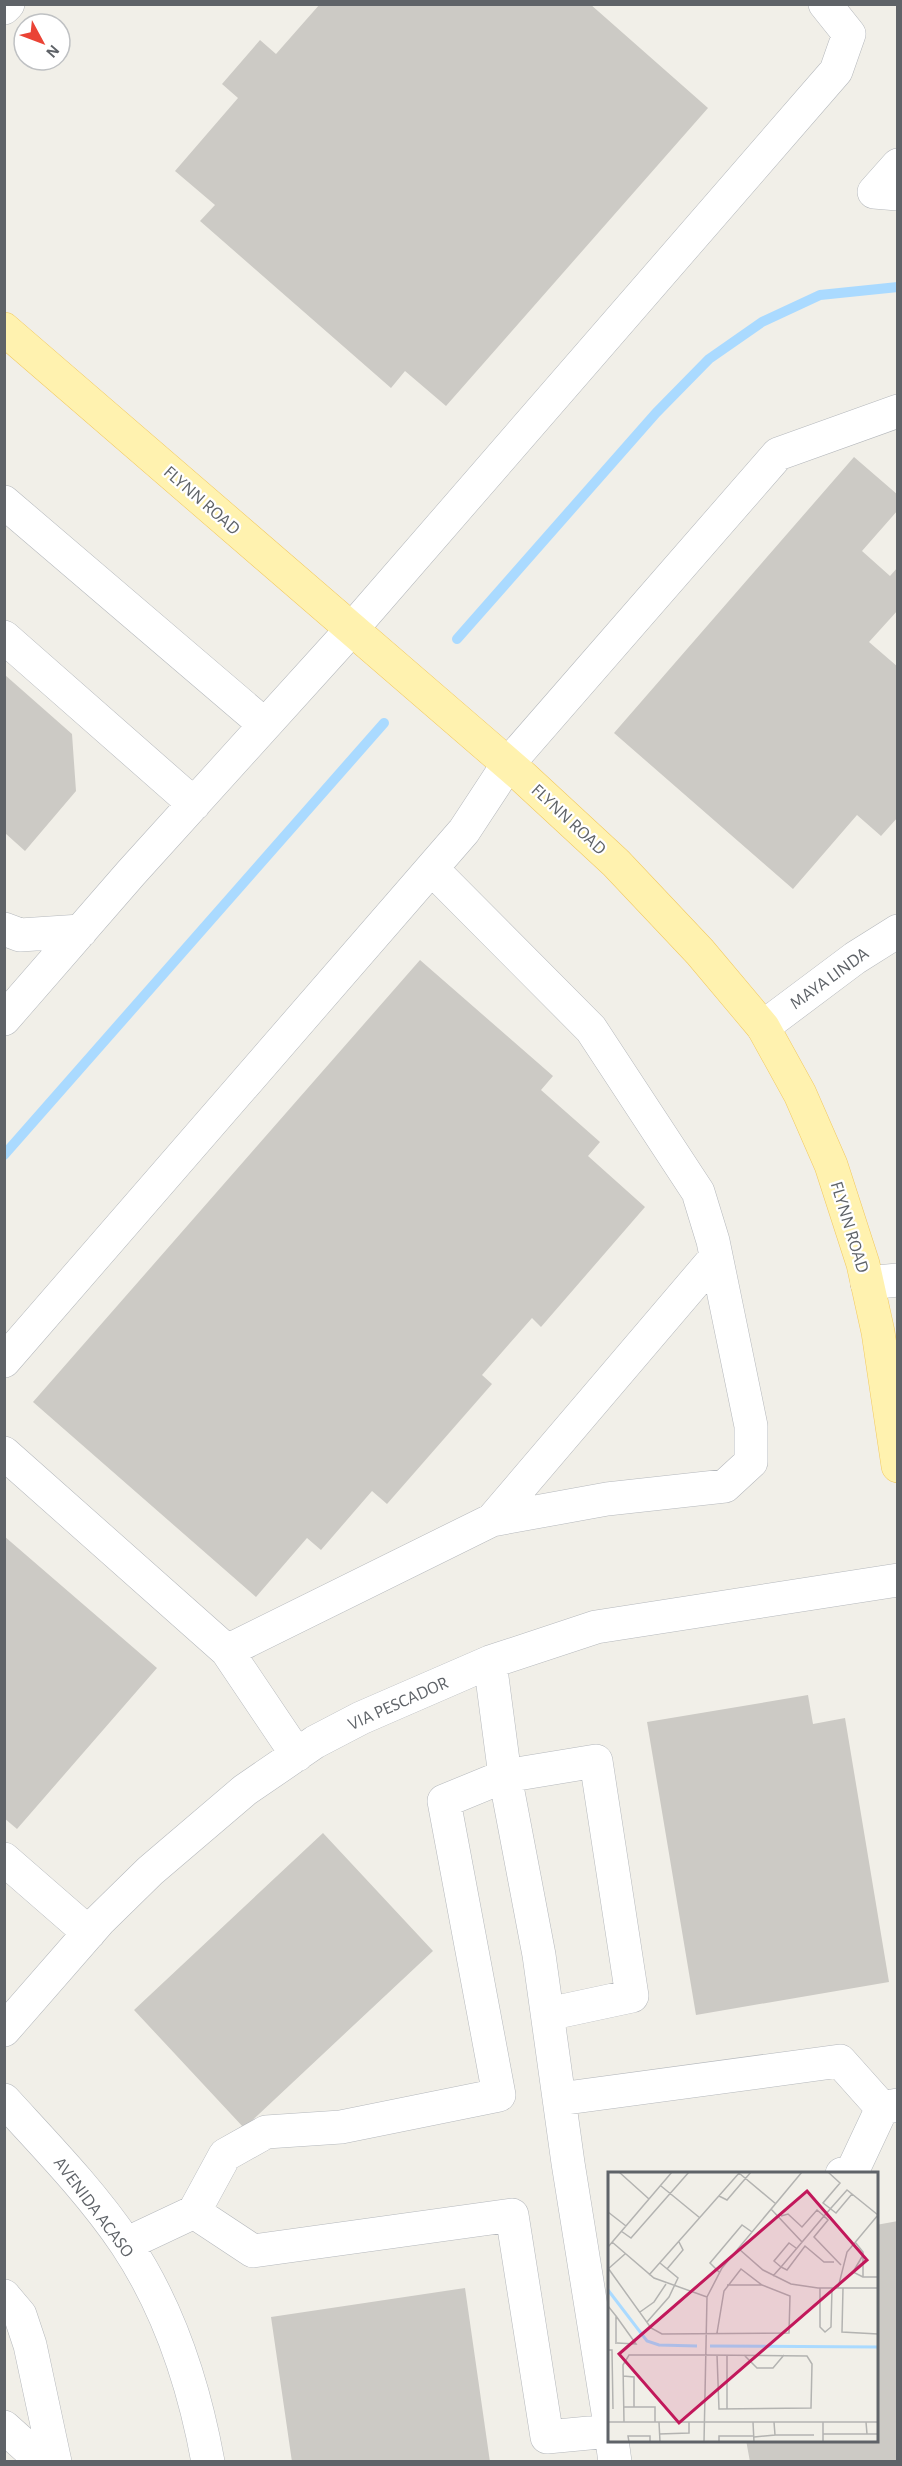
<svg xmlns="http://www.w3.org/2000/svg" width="902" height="2466" viewBox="0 0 902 2466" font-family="'Alegreya Sans',sans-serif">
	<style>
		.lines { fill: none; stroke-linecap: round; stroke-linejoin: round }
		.stream { stroke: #aadaff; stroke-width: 10 }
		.building { fill: #cccac5 }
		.minor-casing { stroke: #b5b8bc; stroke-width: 34 }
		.major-casing { stroke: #f2c960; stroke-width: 34 }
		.minor { stroke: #fff; stroke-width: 33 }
		.major { stroke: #fff2af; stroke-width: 33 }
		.labels { text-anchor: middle; stroke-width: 4.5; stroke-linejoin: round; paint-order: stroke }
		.street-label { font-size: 18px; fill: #5f6368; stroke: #fff }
		.inset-river { fill: none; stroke: #aadaff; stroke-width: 3 }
		.inset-road { fill: none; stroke: #b3b3b1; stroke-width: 1.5 }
		.view { fill: #c2185b; fill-opacity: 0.15; stroke: #c2185b; stroke-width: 3 }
		.inset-edge { fill: none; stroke: #5f6368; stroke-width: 3 }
	</style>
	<rect width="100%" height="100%" fill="#f1efe8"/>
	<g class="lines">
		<path class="stream" d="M457,639L656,413L709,359L762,322L820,295L898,287
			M4,1155L384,723"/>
	</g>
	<path class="building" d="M320,4H590L708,108L446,406L405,371L391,388L200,221L215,205L175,171L238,98L222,84L260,40L276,54Z
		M854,457L898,495V510L862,551L890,576L898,567V610L869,642L898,667V817L881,836L857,815L793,889L614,733Z
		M5,675L72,734L76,791L25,851L5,833Z
		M420,960L553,1076L541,1090L600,1142L588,1156L645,1207L541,1327L532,1318L482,1375L492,1384L387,1504L372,1491L321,1550L307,1538L256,1597L33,1402Z
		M4,1536L157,1668L17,1829L4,1818Z
		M808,1695L813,1724L845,1718L889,1982L696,2015L647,1722Z
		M323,1833L433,1951L244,2128L134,2010Z
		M898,2221V2462H750L746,2440H876V2225Z
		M465,2288L490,2462H292L271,2317Z"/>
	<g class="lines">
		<g class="minor-casing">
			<path id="minor" d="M4,8L8,4
				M898,165L874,192L898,194
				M4,502L265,725
				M4,637L194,804
				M4,929L20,935L81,931
				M4,1019L131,873L351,630L836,71L849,34L825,4
				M763,1027L855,958L898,931
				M867,1283L898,1280
				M4,1361L464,831L508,764L778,454L898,411
				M4,1453L227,1651L492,1520L607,1499L725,1486L751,1462V1426L713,1241L698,1192L591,1029L432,869
				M492,1520L716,1257
				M227,1651L297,1755
				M490,1662L505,1776L596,1761L632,1996L548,2014
				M4,1859L89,1933
				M4,2030L100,1920L150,1871L245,1790L315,1742L361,1718L490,1662L596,1627L898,1580
				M559,2099L840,2061L882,2108L898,2105
				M4,2100C46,2146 91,2192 126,2244C170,2310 194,2385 208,2462
				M842,2174L852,2172L882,2108
				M194,2212L225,2155L266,2132L341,2127L499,2095L444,1801L505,1776L539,1955L568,2163L610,2425
				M126,2244L194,2212L253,2251L512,2215L547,2437L610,2431
				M4,2296L20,2315L30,2345L55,2462
				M4,2427L43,2462
				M612,2440L615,2462"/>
		</g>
		<g class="major-casing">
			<path id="major" d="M4,329L522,776L616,863L700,952L763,1027L800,1094L831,1165L863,1264L878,1332L898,1466"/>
		</g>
		<use href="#minor" class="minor"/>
		<use href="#major" class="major"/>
	</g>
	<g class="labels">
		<g class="street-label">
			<text transform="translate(202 500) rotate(41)" y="6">FLYNN ROAD</text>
			<text transform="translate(569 819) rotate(43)" y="6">FLYNN ROAD</text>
			<text transform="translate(829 978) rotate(-36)" y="6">MAYA LINDA</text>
			<text transform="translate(850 1227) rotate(73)" y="6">FLYNN ROAD</text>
			<text transform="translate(398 1703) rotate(-24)" y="6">VIA PESCADOR</text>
			<text transform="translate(94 2207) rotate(53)" y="6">AVENIDA ACASO</text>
		</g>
	</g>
	<g transform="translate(608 2172)">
		<rect width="270" height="270" fill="#f1efe8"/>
		<path class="inset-river" d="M0,118L39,169L51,173L89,174M102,174L270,175"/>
		<path class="inset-road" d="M11,0L41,27M220,0L232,11L215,31L228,41L244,22M131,1L168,32M53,14L92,46M111,24L119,28L143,0M163,37L194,70M0,40L18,54M173,44L180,42L194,55L209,38L216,44L173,95L179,98L197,74L216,90H226M13,59L23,66L81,0M4,70L46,106L99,125M247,70L255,80V105H270M0,75L64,0M131,77L155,98L183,112L210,116H270M233,93L206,65L220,48L216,44L239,18L270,43M0,96L43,156L54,162L181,161L182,124L154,113L133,97L116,119L109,161M0,97L17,82M59,97L75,78L71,70M111,100L102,91L134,53L144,60M41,103L132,0M165,104L173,95L166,89L181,71L188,76M255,105L245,100L255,83M119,113H154M212,116V155L217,160L223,155L224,116M230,116L239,80L270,43M235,116L234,160L270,162M0,134L8,144V172M32,140L46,130L58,112M8,144L28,172L9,171M39,150L61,125L70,106L52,91M0,178H4L5,237M136,183L149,196H165L176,183M15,204L26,205V235M16,235H47V250M119,237V183M0,250H270M16,250L15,193L21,183H96L199,184L204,192L203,236L111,237L109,183M51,250L52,270M145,250L146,270M215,250V270M258,250L259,262H270M51,262L81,261V250M215,262H259M167,263H206M146,265L167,263L166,250M21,270L20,264H42V270M96,270L99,125L114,96L194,0M111,270V264H146"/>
		<path class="view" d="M199,19L259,88L71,251L11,182Z"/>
		<rect width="270" height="270" class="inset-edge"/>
	</g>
	<rect width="902" height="2466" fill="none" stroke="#5f6368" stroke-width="12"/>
	<g transform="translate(42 42) rotate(131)"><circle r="28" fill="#ffffff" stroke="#bfc1c3" stroke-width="1.5"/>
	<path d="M0-4.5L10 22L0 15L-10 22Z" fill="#ea4335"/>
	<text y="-9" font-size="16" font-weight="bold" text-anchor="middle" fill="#5f6368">N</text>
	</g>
</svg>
